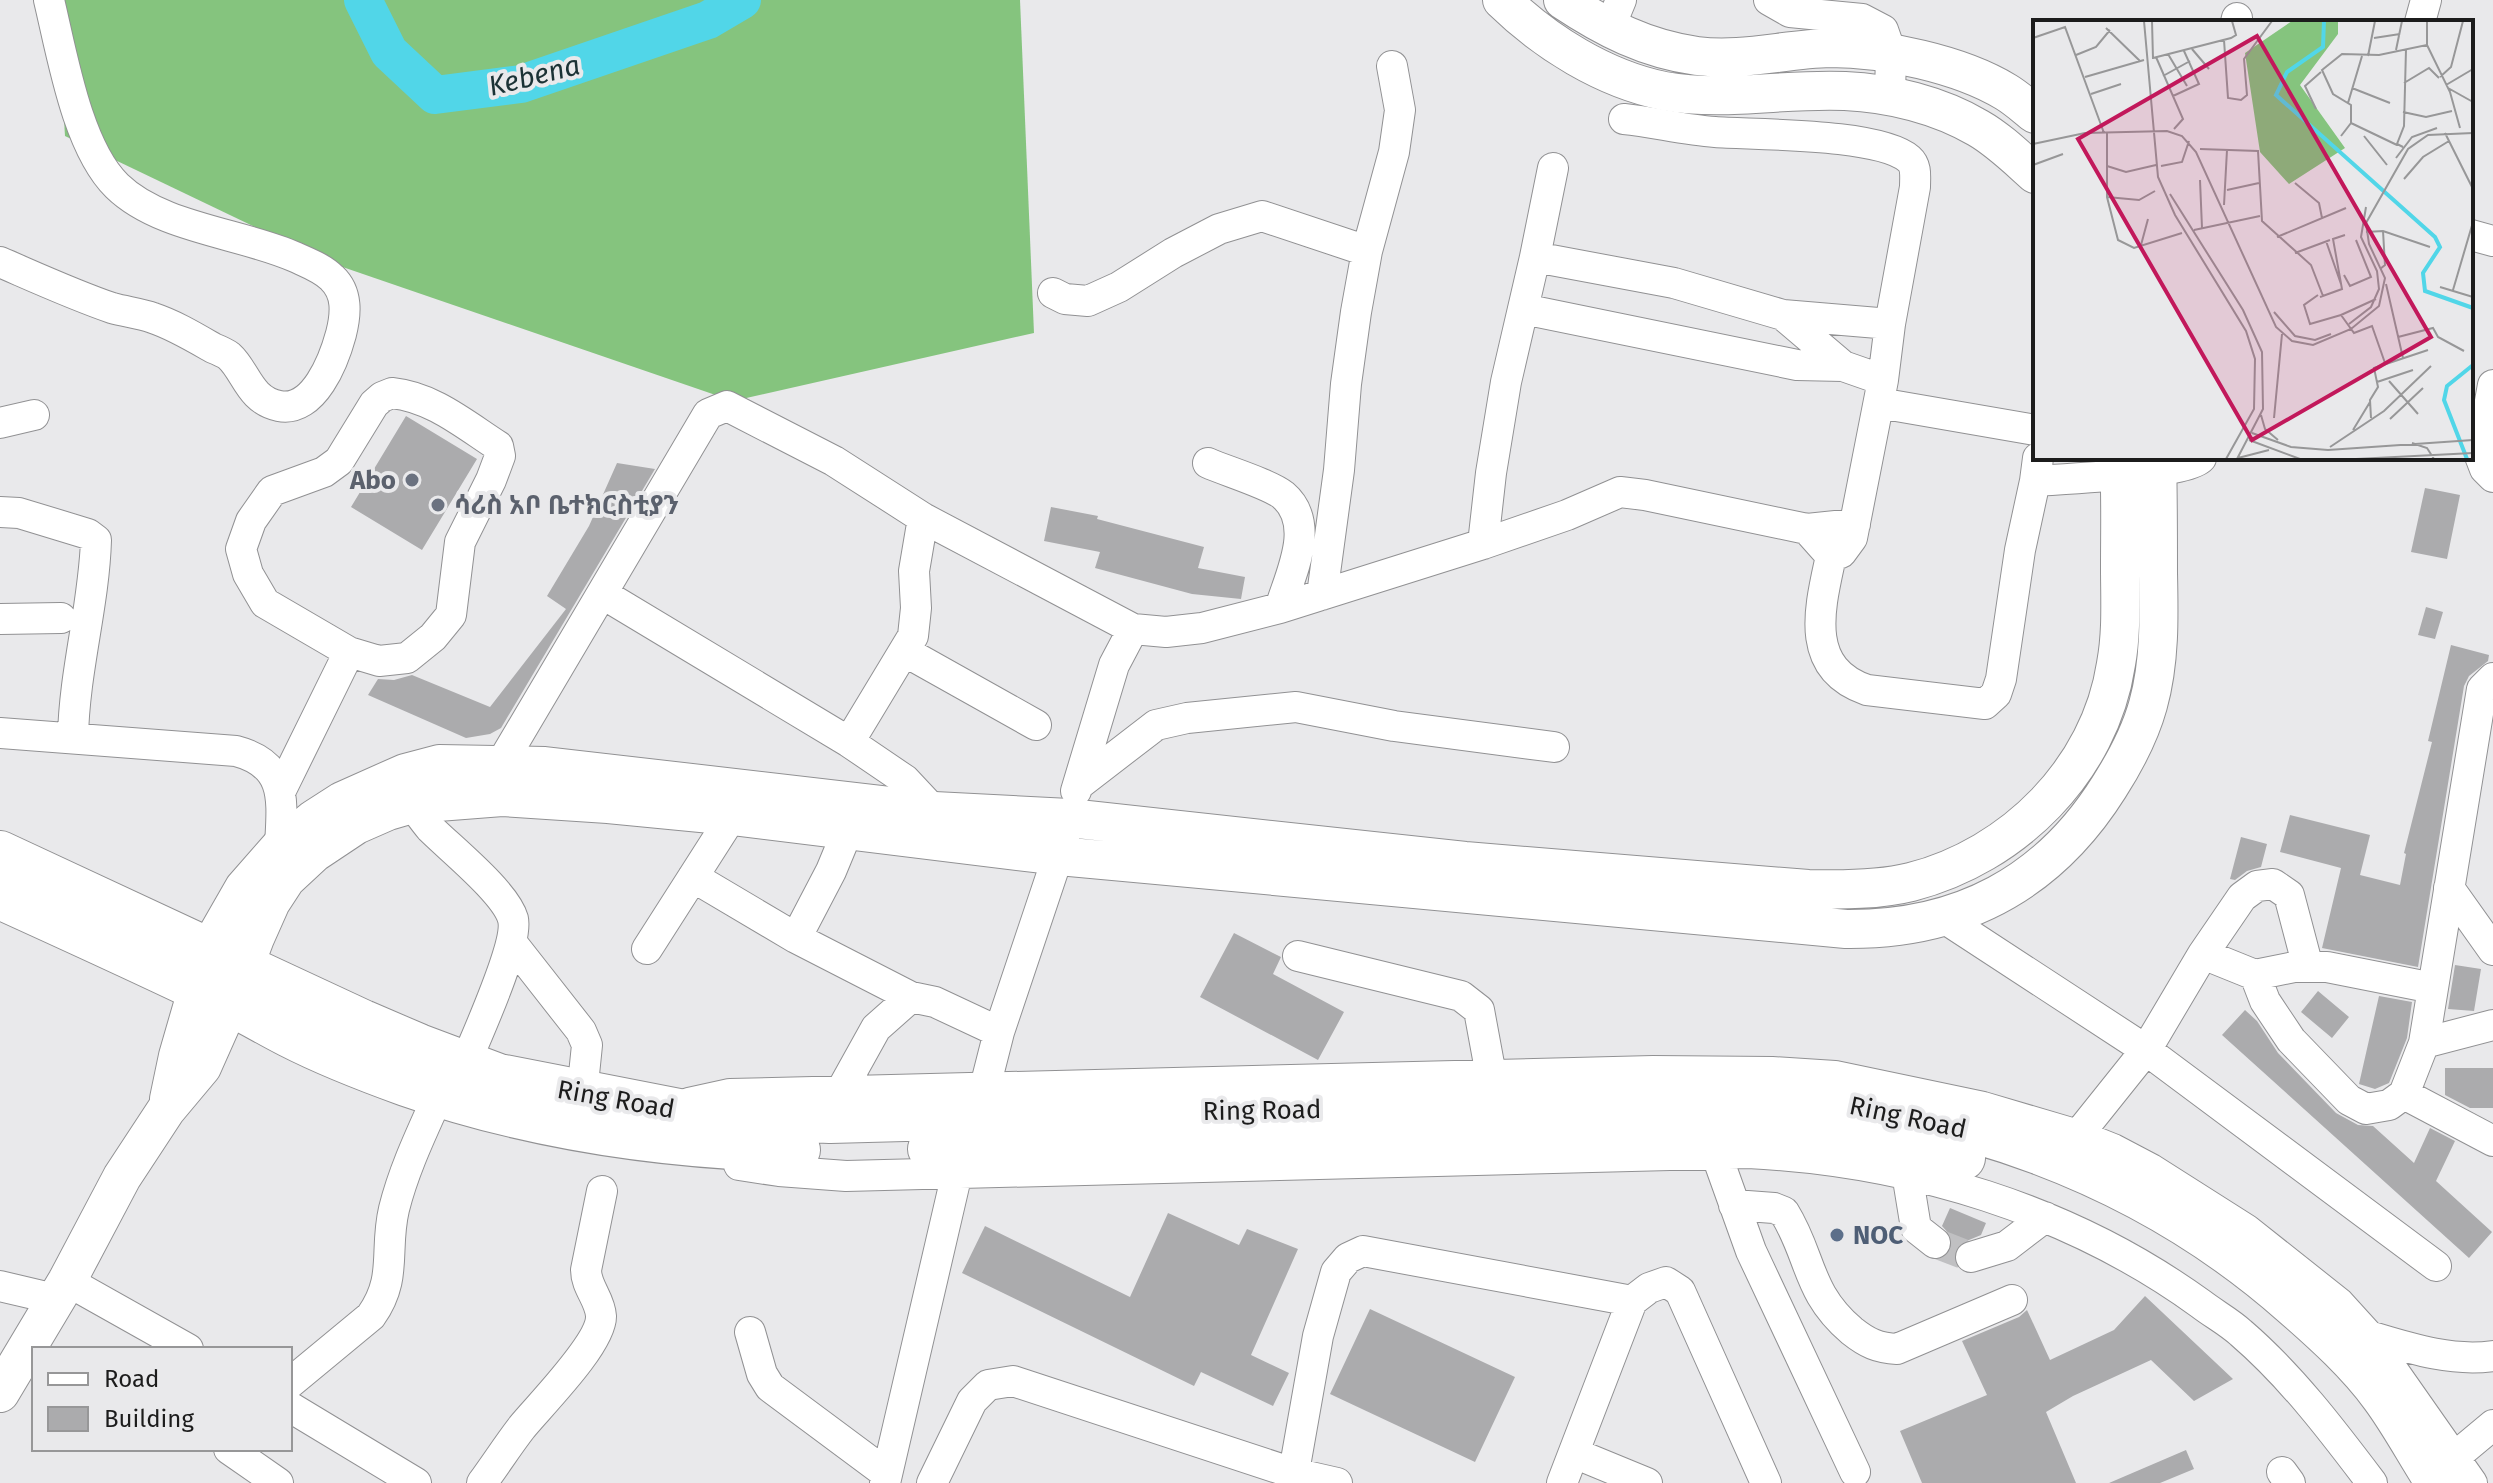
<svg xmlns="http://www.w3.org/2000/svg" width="2493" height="1483" viewBox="0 0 2493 1483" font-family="'Fira Sans','Noto Sans Ethiopic',sans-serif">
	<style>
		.forest { fill: #85c47e }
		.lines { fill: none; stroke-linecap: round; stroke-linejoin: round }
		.river { stroke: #51d6e8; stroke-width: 38 }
		.building { fill: #ababad }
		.minor-tunnel { stroke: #c0c0c2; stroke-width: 30; stroke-dasharray: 30 15; stroke-linecap: butt }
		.minor-casing { stroke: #919193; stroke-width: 32 }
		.major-casing { stroke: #919193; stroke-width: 40 }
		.highway-casing { stroke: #919193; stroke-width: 46 }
		.minor { stroke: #fff; stroke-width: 30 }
		.major { stroke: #fff; stroke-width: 38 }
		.highway { stroke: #fff; stroke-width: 44 }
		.worship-dot { fill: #6b7280; stroke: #e9e9eb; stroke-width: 3 }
		.service-dot { fill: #5c6f8a; stroke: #e9e9eb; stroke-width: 3 }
		.labels { text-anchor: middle; stroke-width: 8; stroke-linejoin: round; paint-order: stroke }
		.worship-label { font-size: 26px; font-weight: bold; fill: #5b616d; stroke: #e9e9eb; text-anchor: end }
		.street-label { font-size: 26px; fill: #1c1c1c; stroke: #e9e9eb }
		.service-label { font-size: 26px; font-weight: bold; fill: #4e5e75; stroke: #e9e9eb; text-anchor: start }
		.water-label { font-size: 28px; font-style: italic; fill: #1b3235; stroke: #e9e9eb }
		.inset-river { fill: none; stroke: #51d6e8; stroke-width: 4 }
		.inset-road { fill: none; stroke: #979798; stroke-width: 2 }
		.view { fill: #c2185b; fill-opacity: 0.15; stroke: #c2185b; stroke-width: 4 }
		.inset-edge { fill: none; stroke: #1c1c1c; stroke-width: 4 }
	</style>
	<rect width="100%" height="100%" fill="#e9e9eb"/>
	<path class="forest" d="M57,0H1020L1034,333L733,401L328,262L65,136Z"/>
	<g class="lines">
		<path class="river" d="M363,0L389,52L435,95L521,84L708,20L742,0"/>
	</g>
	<path class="building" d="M406,416L477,459L422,550L351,507Z
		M617,463L655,469L501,728L490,734L466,738L368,695L378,679L394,680L412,675L490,707L566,609L547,596L589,526Z
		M2425,488L2460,495L2447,559L2411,552Z
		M1051,507L1098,516L1097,519L1204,547L1198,568L1245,577L1241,599L1192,594L1095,568L1100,552L1044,541Z
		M2426,607L2443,612L2435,639L2418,635Z
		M2451,645L2489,655L2488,661L2469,676L2464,686L2418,967L2322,948L2341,868L2280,852L2290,815L2370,835L2360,875L2400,885L2406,854L2404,853L2432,742L2428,741Z
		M2241,837L2267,844L2261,867L2247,871L2235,880L2230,879Z
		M1234,933L1281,957L1273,974L1344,1012L1318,1060L1200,997Z
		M2455,965L2481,969L2474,1011L2448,1009Z
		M2318,991L2349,1017L2332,1038L2301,1012Z
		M2379,996L2412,1002L2407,1038L2389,1083L2375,1089L2359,1084Z
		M2245,1010L2257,1021L2278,1053L2336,1113L2358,1125L2373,1126L2414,1163L2430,1128L2455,1141L2436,1181L2492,1232L2469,1258L2222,1035Z
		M2445,1068H2493V1108H2470L2445,1095Z
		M1950,1208L1986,1223L1981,1235L1957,1245L1953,1254L1956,1266L1942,1260L1949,1255L1953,1246L1951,1236L1942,1226Z
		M1168,1213L1239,1245L1247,1229L1298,1249L1251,1355L1289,1373L1273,1406L1201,1372L1194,1386L962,1273L985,1226L1130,1297Z
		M2145,1296L2233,1379L2194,1401L2151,1360L2073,1396L2046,1412L2076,1483H1922L1900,1431L1987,1395L1962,1341L2019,1317L2027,1310L2050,1360L2114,1330Z
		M1370,1309L1515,1377L1475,1462L1330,1394Z
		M2186,1450L2194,1469L2160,1483H2109Z"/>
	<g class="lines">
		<path class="minor-tunnel" d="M1935,1243L1971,1257"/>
		<g class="minor-casing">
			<path id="minor" d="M1769,0L1790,12L1862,19L1883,30L1891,53L1890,96
				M2236,22L2237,18
				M2420,22L2426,0
				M1609,29L1621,0
				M1624,119C1654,122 1684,130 1715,132C1756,135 1879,133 1909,159C1917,166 1915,177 1915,187L1890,324L1783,315
				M1553,168L1535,257L1674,283L1783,315L1843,366L1883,380L1852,538L1841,553L1831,556L1807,529
				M2471,235L2493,241
				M0,262C37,278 74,295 112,308C126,312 140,313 153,318C174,325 194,337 213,348C218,350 225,353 229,356C246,371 249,400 279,406C314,413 334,360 341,334C346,314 348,293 332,278C322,268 308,263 295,257C241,233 160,228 117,186C77,147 62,54 49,0
				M1053,293L1065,299L1088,301L1119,287L1173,253L1219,229L1262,216L1367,251
				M1523,309L1797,365L1843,366
				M1883,380L1890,324
				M2493,385L2480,456L2485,469L2493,477
				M392,393C432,397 464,424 498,446L500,456L491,480L460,542L451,615L433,637L407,658L379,661L349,652L265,603L248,574L241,549L251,521L272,491L324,472L339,461L374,404L382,397Z
				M1879,403L2035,430
				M0,423L34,415
				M2038,458L2035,481C2062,479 2187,474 2201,458
				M1208,463C1226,471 1269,484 1283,495C1317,524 1290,575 1280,608
				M0,512L19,513L88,534L96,540C94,606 74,671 73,738
				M1483,544L1491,473L1506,382L1535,257
				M1831,556C1820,607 1803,668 1867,690L1985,704L1996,694L2001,679L2020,550L2035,481
				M603,594L849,742L905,780L934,811
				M1322,595L1339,470L1346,384L1356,312L1367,251L1394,152L1400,110L1392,66
				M0,619L61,618
				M904,651L1036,725
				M0,733L236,751C289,765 282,802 280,847
				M849,742L913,636L916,608L914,571L923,518
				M501,764L708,414L727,406L834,461L923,518L1133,629L1166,632L1202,628L1280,608L1483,544L1567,515L1620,492L1645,495L1807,529L1855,524
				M1078,785L1156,725L1187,718L1296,707L1394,726L1554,747
				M281,790L349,652
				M1076,791L1114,665L1133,629
				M412,804C418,812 424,821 431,829C451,849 506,893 513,919C519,944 476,1037 465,1064
				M693,877L796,938L911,997L935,1002L999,1032
				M2449,888L2493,950
				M1944,918L2146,1050L2436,1266
				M796,938L831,871L848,830
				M512,943L581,1031L587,1045L582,1094
				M647,949L732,816
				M2203,954L2255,975L2294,967H2327L2433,988
				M1298,956L1461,996L1479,1010L1491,1075
				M2255,975L2265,1001L2291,1040L2349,1100L2366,1109L2389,1105L2404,1094L2424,1043L2493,1025
				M2424,1043L2482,689L2493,678
				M985,1087L999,1032L1064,838
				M841,1091L876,1028L911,997
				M2404,1094L2493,1141
				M689,1103L730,1094L813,1092L1653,1071L1772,1072L1835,1076L1983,1107L2078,1135L2113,1149L2151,1169L2247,1230L2339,1303L2369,1336L2472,1483
				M2078,1135L2146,1050L2203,954L2242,897L2257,886L2273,884L2289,895L2308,967
				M1717,1156L1751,1251L1855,1472
				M739,1165L779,1171L846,1176L1748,1153C1910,1161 2070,1209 2201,1304C2214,1314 2229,1322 2241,1333C2291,1376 2332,1430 2372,1483
				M1907,1173L1916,1228L1935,1243
				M1734,1205L1774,1208L1784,1212C1812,1257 1806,1292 1852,1331C1867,1343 1878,1348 1897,1349L2012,1300
				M1971,1257L2007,1246L2045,1217
				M67,1281L188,1349
				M0,1286L55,1299
				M750,1332L762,1374L770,1387L887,1474
				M2369,1336C2409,1348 2451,1362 2493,1356
				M290,1383L371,1316C398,1278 384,1251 394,1209C404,1169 422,1132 439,1094
				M290,1407L416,1483
				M229,1449L278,1483
				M1574,1453L1647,1483
				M2439,1470L2493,1425
				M2282,1472L2290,1483
				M482,1483C496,1464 508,1445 522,1427C540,1405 602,1343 601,1316C600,1299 586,1287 586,1270L602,1191
				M885,1483L957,1173
				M932,1483L972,1401L988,1385L1013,1381L1293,1473L1337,1483
				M1292,1483L1318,1336L1336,1272L1348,1258L1363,1251L1632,1301
				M1562,1483L1632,1301L1649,1288L1666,1282L1680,1291L1766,1483"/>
		</g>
		<g class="major-casing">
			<path id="major" d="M1502,0C1545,42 1604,79 1664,91C1724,102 1785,88 1845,91C1890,93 1939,105 1978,128C1999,140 2017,158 2035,174
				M1563,0C1605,28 1646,49 1697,56C1741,62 1785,49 1830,48C1884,48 1960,64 2006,92C2016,98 2026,107 2035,114
				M169,1099L178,1056L209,949L244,888L280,847L314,819L342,801L405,773L439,764L545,766L934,811L1069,818L1465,861L1808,889C1842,890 1879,890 1911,882C2013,856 2100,770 2116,664C2122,632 2120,600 2120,567C2120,531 2121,494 2119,458
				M0,1393L67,1281L122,1177L166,1110L202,1067L230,1004L255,938L271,902L286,879L314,853L356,825L388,811L412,804L502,797L608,804L732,816L1059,856L1846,929C1960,930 2048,884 2109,787C2125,762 2140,734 2148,705C2160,662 2159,617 2158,573C2158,535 2158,496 2157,458"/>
		</g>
		<g class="highway-casing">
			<path id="highway" d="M0,853L363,1022L419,1046L499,1076L705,1116L830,1121L1745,1097C1946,1100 2144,1172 2294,1305C2326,1333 2358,1362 2383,1396C2403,1423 2419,1454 2438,1483
				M0,897C77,932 154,967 230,1004C250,1013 269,1025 289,1035C326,1054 367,1070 406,1084C532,1128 664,1147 798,1150
				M930,1149L1744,1131C1818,1132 1891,1142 1963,1158"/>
		</g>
		<use href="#minor" class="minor"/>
		<use href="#major" class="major"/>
		<use href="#highway" class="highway"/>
	</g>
	<g class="worship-dot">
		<circle cx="412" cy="480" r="8"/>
		<circle cx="438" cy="505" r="8"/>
	</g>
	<circle class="service-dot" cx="1837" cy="1235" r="8"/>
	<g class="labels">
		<g class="worship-label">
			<text x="396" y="489">Abo</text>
			<text x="454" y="514" text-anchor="start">ሳሪስ አቦ ቤተክርስቲያን</text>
		</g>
		<g class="street-label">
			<text transform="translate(616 1099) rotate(10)" y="9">Ring Road</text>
			<text transform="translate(1262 1110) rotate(-1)" y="9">Ring Road</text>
			<text transform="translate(1908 1117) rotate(12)" y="9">Ring Road</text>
		</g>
		<g class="service-label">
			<text x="1853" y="1244">NOC</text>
		</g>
		<g class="water-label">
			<text transform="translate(534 75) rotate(-14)" y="10">Kebena</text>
		</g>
	</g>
	<g transform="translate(2033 20)">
		<rect width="440" height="440" fill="#e9e9eb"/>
		<path d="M259,1H305V14L267,65L312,128L256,164L227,132L212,33Z" fill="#85c47e"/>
		<path class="inset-river" d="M291,1L290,27L254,52L243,75L402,217L407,227L390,253L392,271L440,288M434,439L411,380L414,366L440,345"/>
		<path class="inset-road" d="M111,1L125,157L142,195L213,311L222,339L221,389L193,439M119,1L120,39M73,8L107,41M0,18L32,7L71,113M341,18L367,14M191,20L195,78L208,80L214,75L211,39L239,1M394,25L417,72L427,108M159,29L176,49M363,30L369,1M135,34L154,66M43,35L63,27L77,10M335,36L342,1M123,37L150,99L141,109M120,38L198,18L203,15L199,1M130,56L157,41M52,57L111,40M407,57L418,47L430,1M371,63L396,48L406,58M413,65L440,49M319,68L357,83M415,68L440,82M58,74L88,64M140,76L166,64L151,31M315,83L329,36M283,89L272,66L288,52M370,92L393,97L419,91M318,103L364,125M74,113V177L85,220L101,228L149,213M412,113L440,169M308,116L318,103V85L300,74L289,50L309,34L346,35L394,25V1M331,116L354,145M0,124L52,113L134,111L149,116L163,132L243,307L259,321L280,325L318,309L346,286L352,258L336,224L333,203L375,129L395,115L440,113M370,127L364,124L371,106L373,29M167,129L225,131L229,201L278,245L290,276M363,138L379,117L404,108M0,145L30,134M74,146L93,152L123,145M128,146L149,142L156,121M371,159L390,137L416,121M167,160L169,208M262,163L286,183L289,198M194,170L226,163M137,174L210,290L229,332L230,389L204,439M74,177L106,180L122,171M191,185L194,130M161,210L227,196M333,212L350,211L397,227M244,217L313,188M293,221L308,264M108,225L115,199M262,233L297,220M347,249L352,245L350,211M311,255L317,266L338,257L323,220M353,264L370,338M407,267L440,277M420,270L440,202M285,275L271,285L277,304L308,295M287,277L309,269L300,219L312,215M343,279L308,295L321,313L339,306L352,343M241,292L262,316L282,320L298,314M316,304L338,287L346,269L344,251L328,217L333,187M365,317L400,308L405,317L431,331M356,361L385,394M344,362L380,350M228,395L232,409L245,420M241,398L249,314M338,398L337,380L345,367L341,348L395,330M357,399L390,368M320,410L337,382M219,413L258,427L295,430L440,420M216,420L267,439M379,423L394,428L401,439M297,427L351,391L398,346M205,438L236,430M323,439L440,433"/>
		<path class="view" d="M224,16L398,317L219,420L45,119Z"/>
		<rect width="440" height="440" class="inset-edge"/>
	</g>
	<rect x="32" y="1347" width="260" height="104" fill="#e9e9eb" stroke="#979798" stroke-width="2"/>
	<rect x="48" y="1373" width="40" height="12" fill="#ffffff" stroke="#979798" stroke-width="2"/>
	<text x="104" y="1387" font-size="24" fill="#1c1c1c">Road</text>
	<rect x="48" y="1407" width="40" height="24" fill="#ababad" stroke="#979798" stroke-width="2"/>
	<text x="104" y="1427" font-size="24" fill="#1c1c1c">Building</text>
</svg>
